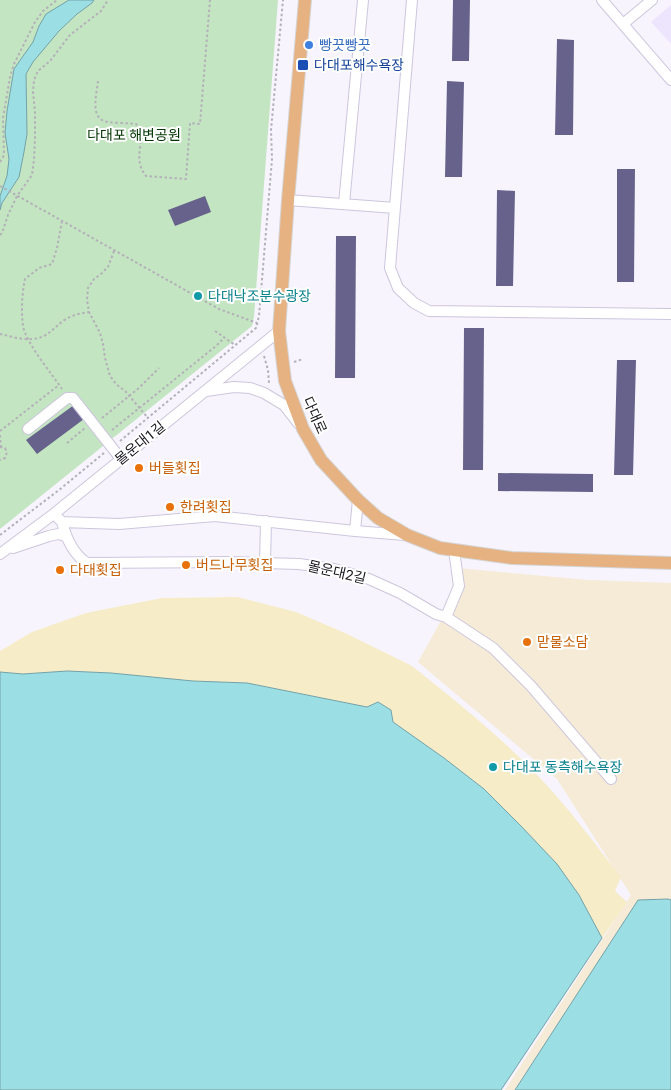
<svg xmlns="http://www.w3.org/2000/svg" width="671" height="1090" viewBox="0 0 671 1090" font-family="Roboto,'Noto Sans KR',sans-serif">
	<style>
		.industrial { fill: #f6ebd6 }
		.built { fill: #ede5fe }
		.green { fill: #c4e5c1 }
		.sand { fill: #f6ecc7 }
		.water { fill: #9bdee3; stroke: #74a2a8 }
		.building { fill: #66628c }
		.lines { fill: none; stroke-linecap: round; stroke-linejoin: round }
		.minor-casing { stroke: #cdc6dd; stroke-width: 12 }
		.major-casing { stroke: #d5d5d6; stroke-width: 14 }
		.path { stroke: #b3b0b9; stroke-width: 2; stroke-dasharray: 2.5 2.5; stroke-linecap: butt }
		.minor { stroke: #fff; stroke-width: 10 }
		.major { stroke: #e6b282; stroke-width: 12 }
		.shop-dot { fill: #3f7fe0; stroke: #fff; stroke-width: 2 }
		.transit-dot { fill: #1a4fb4; stroke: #fff; stroke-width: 2 }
		.culture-dot { fill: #0f9aa8; stroke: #fff; stroke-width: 2 }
		.food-dot { fill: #e8710a; stroke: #fff; stroke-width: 2 }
		.labels { text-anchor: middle; stroke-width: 4; stroke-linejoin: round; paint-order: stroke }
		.shop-label { font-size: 14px; fill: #366cbe; stroke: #fff; text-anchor: start }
		.transit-label { font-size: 14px; fill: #164399; stroke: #fff; text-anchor: start }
		.park-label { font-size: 14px; fill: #003501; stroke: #fff }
		.culture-label { font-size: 14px; fill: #0d838f; stroke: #fff; text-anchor: start }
		.street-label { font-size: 14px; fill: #18151d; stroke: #fff }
		.food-label { font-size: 14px; fill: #c56008; stroke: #fff; text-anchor: start }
	</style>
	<rect width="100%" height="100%" fill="#f7f4fe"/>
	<path class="industrial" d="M457,568L589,580L671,583V1090H505L631,895L557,779L418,662L453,599L452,573Z"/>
	<path class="built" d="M671,5V44L651,22Z"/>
	<path class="green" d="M0,0H278L254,317L252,326L0,529Z"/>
	<path class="sand" d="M237,597L296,612L345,633L402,661L412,666C456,701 500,736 539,777C568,807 595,844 621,877L615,891L627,902L602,938L579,895L521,826L484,789L444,758L393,722L391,710L378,702L367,707L247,683L193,681L111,673L67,671L23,674L0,672V651L32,632L86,613L162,598Z"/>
	<path class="water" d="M69,0H94L92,3L77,14L59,31L33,62L26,74L27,134L24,152L19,177L2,203L0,210V196L7,176L9,159L5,133L7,111L14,69L33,42L39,26L46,14Z
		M67,671L111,673L193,681L247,683L367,707L378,702L391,710L393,722L444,758L484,789L521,826L557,864L579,895L602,938L501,1090H0V672L23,674Z
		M668,899L671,900V1090H515L638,900Z"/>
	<path class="building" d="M453,0H470L469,61H452Z
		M557,39L574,40L573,135H555Z
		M447,81L464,82L462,177H445Z
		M617,169H635L634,282H617Z
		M497,190L515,191L513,286H496Z
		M205,196L211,212L175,226L168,210Z
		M336,236H356L355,378H335Z
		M464,328H484L483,470H463Z
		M617,360H636L633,475H614Z
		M74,405L84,419L37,454L26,440Z
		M498,473L593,474V492L498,491Z"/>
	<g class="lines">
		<g class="minor-casing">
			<path id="minor" d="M412,0L390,268L398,288L414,303L429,311L671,314
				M602,0L671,80
				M623,24L652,0
				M288,200L395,208
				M344,204L363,0
				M206,391L234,387L250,388L264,393L284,405L298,423
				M28,429L67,398H73L121,459
				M358,500L355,531L405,535
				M58,518L62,522L119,524L215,516L355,531
				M62,522C66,538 73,554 87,563L229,562L299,564L334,569L369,579L400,593L436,614L446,617L493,648L531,686L611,779
				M13,548L49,536L58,534L65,536
				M0,554L55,513L279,331
				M265,564L266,521
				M446,617L459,586L454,550"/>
		</g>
		<g class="major-casing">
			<path id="major" d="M305,0L288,200L279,331L285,381L303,429L321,460L358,500L378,518L407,535L440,548L512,558L671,563"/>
		</g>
		<path class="path" d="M98,81C97,92 90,116 104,121C108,123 129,123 136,124C136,124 140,129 141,130C143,133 142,138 141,141C139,154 137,165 146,176L186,179L190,123L200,124L210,0
			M0,162L4,155L3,118L10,77L14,64L35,22L43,11L57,0
			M0,186L219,309L257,323
			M62,221L57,248L52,264L39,268L25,279C22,294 21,310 23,326C26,343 52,374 62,389
			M0,235L2,233L8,215L17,196L32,175L34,160L35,139V112L33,92L34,80L38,71L50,61L70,35L101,11L108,0
			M114,251L108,267L101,274L94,279L88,288L87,300L89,312L100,333L103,344L105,358L110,376L116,384L126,392L148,418
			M215,331L235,345
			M0,334C10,336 21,340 32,339C49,338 53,327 66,319C73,315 81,313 89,312
			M264,356L268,370L269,383
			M294,362L303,359
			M102,418L139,388L159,368
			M112,430L216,346L224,338
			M0,431L59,385
			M0,435L1,447
			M120,441L256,328L259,316L272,159L271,130L283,0
			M67,443L85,428
			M0,447L5,448C7,452 7,454 5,458L0,460
			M0,535L59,490L104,453"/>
		<use href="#minor" class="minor"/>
		<use href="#major" class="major"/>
	</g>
	<circle class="shop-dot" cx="309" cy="45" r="5"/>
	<rect class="transit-dot" x="297" y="59" width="12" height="12" rx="2.5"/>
	<g class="culture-dot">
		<circle cx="198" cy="296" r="5"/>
		<circle cx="493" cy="767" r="5"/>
	</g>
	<g class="food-dot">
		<circle cx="139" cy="468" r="5"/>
		<circle cx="170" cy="507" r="5"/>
		<circle cx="186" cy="565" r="5"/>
		<circle cx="60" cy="570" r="5"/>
		<circle cx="527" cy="642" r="5"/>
	</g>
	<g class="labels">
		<g class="shop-label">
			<text x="319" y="50">빵끗빵끗</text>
		</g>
		<g class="transit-label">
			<text x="314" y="70">다대포해수욕장</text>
		</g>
		<g class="park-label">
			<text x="134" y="140">다대포 해변공원</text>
		</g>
		<g class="culture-label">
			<text x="208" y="301">다대낙조분수광장</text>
			<text x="503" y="772">다대포 동측해수욕장</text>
		</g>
		<g class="street-label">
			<text transform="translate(315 415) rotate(66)" y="5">다대로</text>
			<text transform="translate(140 443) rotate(-39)" y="5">몰운대1길</text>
			<text transform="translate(337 572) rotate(13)" y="5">몰운대2길</text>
		</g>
		<g class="food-label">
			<text x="149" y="473">버들횟집</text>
			<text x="180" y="512">한려횟집</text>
			<text x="196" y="570">버드나무횟집</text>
			<text x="70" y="575">다대횟집</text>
			<text x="537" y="647">맏물소담</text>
		</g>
	</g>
</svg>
